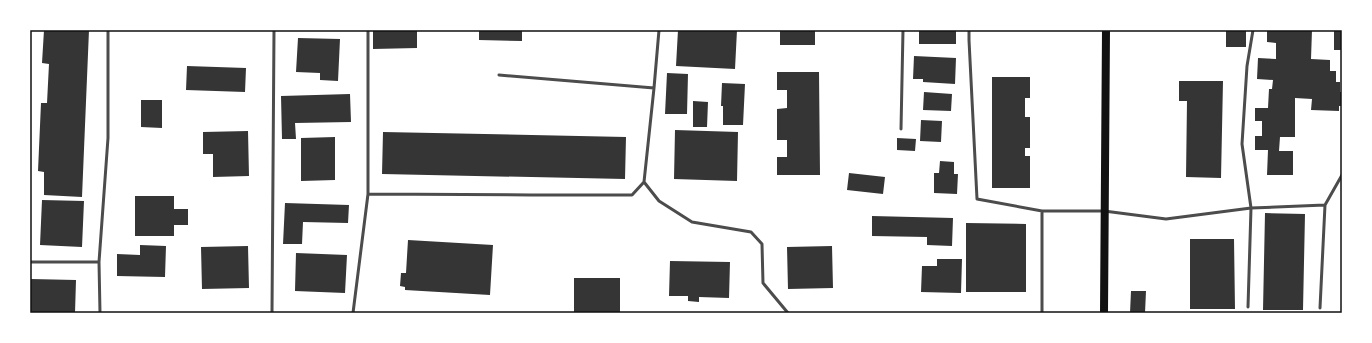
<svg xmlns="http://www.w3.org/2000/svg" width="1372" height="343" viewBox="0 0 1372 343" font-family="Inter,sans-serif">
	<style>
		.building { fill: #353535 }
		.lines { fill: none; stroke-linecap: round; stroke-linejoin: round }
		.service { stroke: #4c4c4c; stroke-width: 3 }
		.secondary { stroke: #111; stroke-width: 8 }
		.neatline { fill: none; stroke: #111; stroke-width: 1.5 }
	</style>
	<rect width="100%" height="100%" fill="#fff"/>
	<path class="building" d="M44,30H89L82,197L44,195V172L38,171L41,103H47L49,64L42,63Z
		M373,30H417V48L373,49Z
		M479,30H522V41L479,40Z
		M678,30H737L735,69L676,66Z
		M780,30H815V45H780Z
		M919,30H956V44H919Z
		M1226,30H1246V47H1226Z
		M1267,30H1312L1311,59L1330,60V71H1336V82H1340V92H1342V106H1339V111L1311,110L1312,99L1295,98V137H1280L1279,151H1293V175H1267L1268,150H1255V136H1262V121H1255V108H1268L1269,89H1272L1273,80L1257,79L1258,58L1276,59V43L1267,42Z
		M1334,30H1342V50H1334Z
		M298,38L340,39L338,81L320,80V73L296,72Z
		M914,56L956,58L955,84L923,82V79H913Z
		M187,66L246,68L245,92L186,90Z
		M777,72H819L820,175H777V157H787V140H777V109L787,108V90H777Z
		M667,73L688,74L687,114H665Z
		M992,77H1030V98H1025V117H1030V148H1025V156H1030V188H992Z
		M1179,81H1223L1221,178L1186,177L1187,101H1179Z
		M722,83L745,84L743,125H723V106H721Z
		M924,92L952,94L951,111L923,110Z
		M350,94L351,122L295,123L296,139H282L281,96Z
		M141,100H162V128L141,127Z
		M693,101L708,102L707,127H693Z
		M921,120L942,121L941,142L920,141Z
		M675,130L738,132L737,181L674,179Z
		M248,131L249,176L213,177V154H203V132Z
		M383,132L626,137L625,179L382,174Z
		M335,137V180L301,181V138Z
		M897,138L916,139L915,151L897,150Z
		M940,161L954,162V174H958L957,194L934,193V173H939Z
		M849,173L885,177L883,194L847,190Z
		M135,196H174V209H188V225H174V236H135Z
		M42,200L84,201L82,247L40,245Z
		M285,203L349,205L348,223L303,222L302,244H283Z
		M1265,213L1305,214L1303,310H1263Z
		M872,216L953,218L952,246L927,245V237L872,236Z
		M966,223L1026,224V292H966Z
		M1190,239H1234L1235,309H1190Z
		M408,240L493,245L490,295L405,290V287L400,286L401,273H406Z
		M140,245L166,246L165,277L117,276V254L140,255Z
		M248,246L249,288L202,289L201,247Z
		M832,246L833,288L788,289L787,247Z
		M296,253L347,255L345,293L295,291Z
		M937,259H962L961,293L921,292L922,266H937Z
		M670,261L730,262L729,298L699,297V302L688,301V296H669Z
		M574,278H620V313H574Z
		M31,279L76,280L75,313H30Z
		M1131,291H1146L1145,313H1130Z"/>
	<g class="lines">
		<path class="service" d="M659,30L654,88L644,182L659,201L692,222L751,232L762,244L763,283L788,313
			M969,30V40L977,199L1042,211H1104L1166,219L1251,208L1325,205
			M499,75L654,88
			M901,129L903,30
			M368,194L531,195H632L644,182
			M30,262H99
			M1248,307L1251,208L1242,144L1247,66L1253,30
			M1320,308L1325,205L1342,175
			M100,313L99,262L108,138V30
			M272,313L274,30
			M353,313L368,194V30
			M1042,313V211"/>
		<path class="secondary" d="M1104,313L1106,30"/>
	</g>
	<rect width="1372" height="343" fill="none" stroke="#ffffff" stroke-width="62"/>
	<rect x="31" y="31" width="1310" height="281" class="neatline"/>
</svg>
